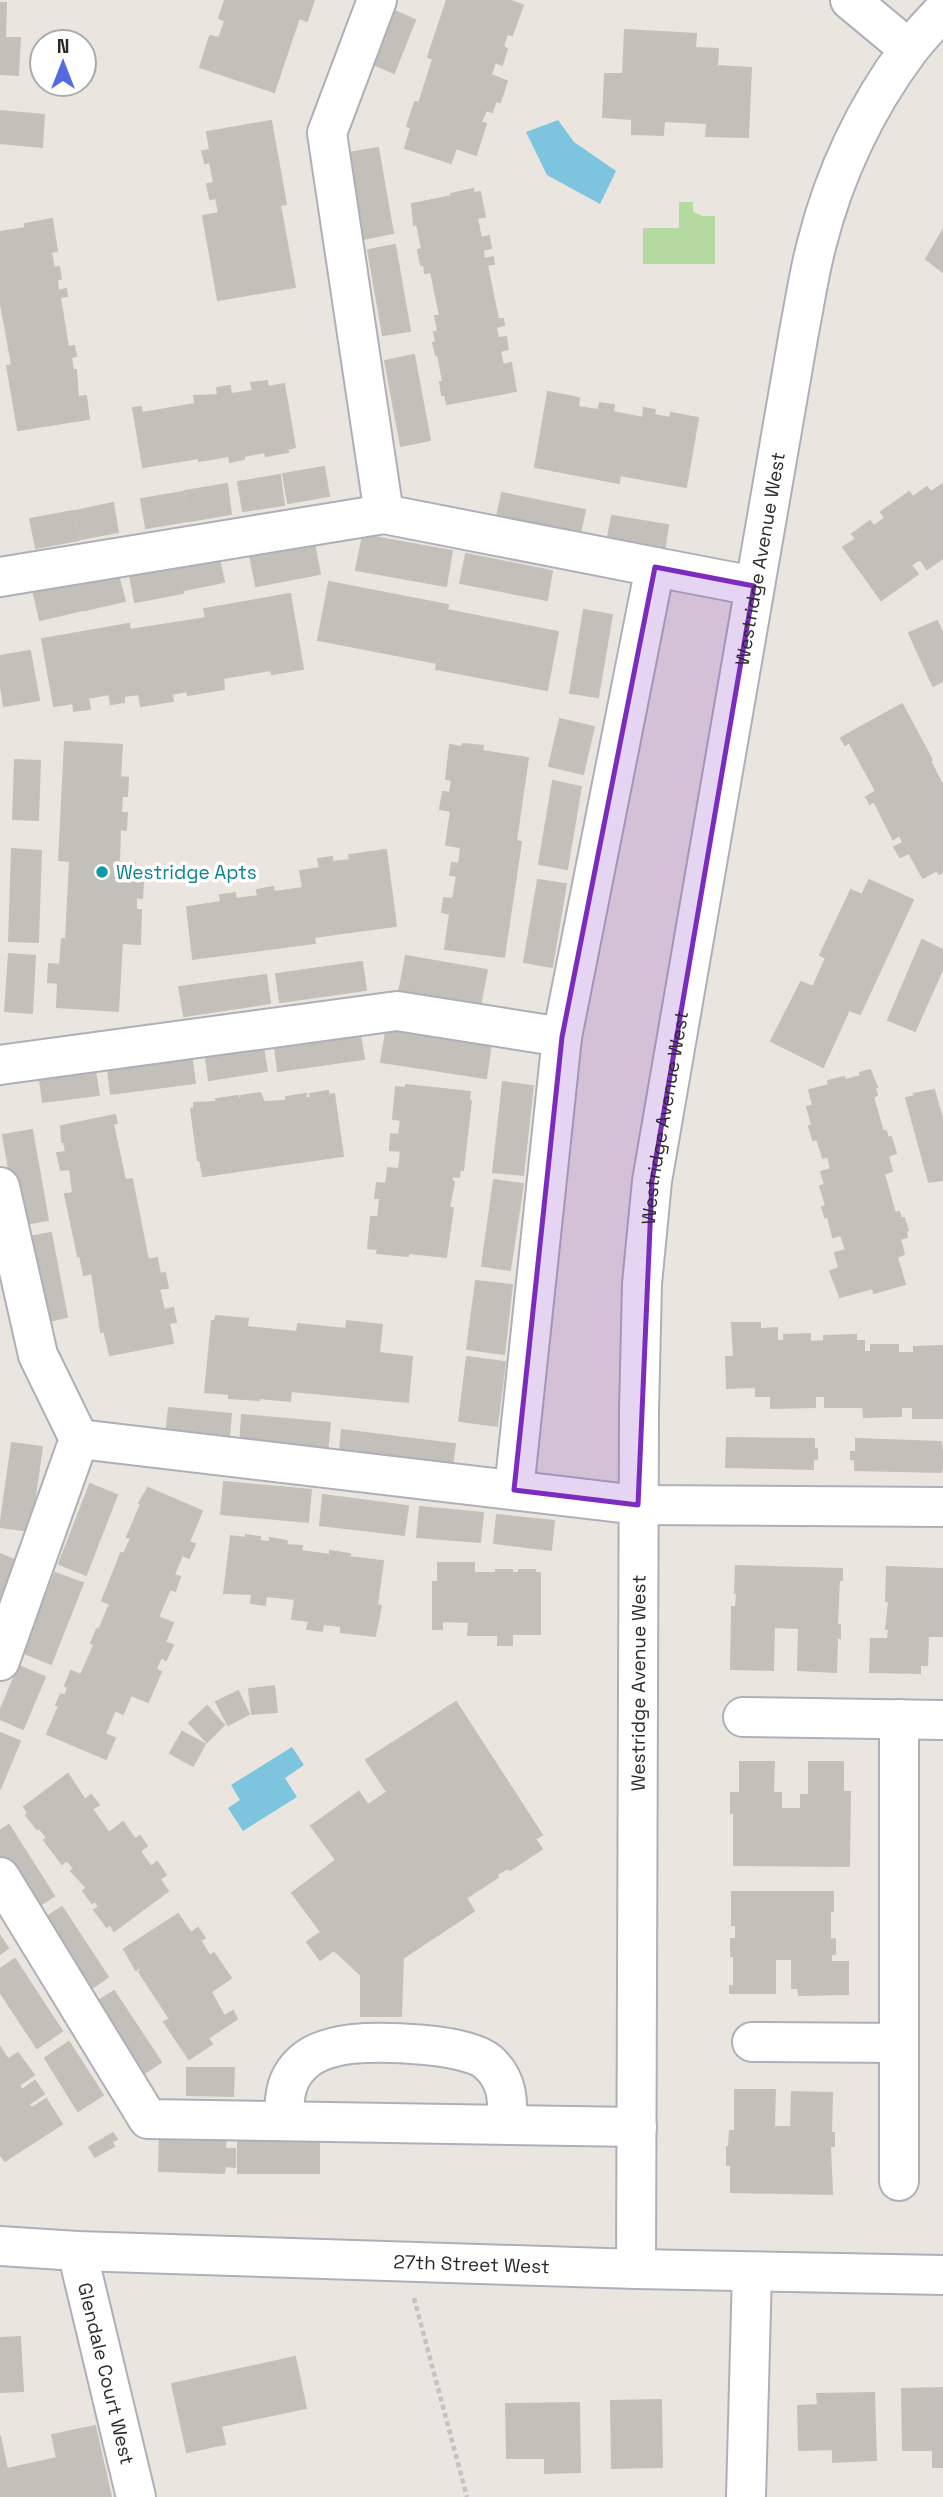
<svg xmlns="http://www.w3.org/2000/svg" width="943" height="2497" viewBox="0 0 943 2497" font-family="'Space Grotesk',sans-serif">
	<style>
		.green { fill: #b4daa1 }
		.water { fill: #7dc4df }
		.building { fill: #c3bfb9; stroke: #c5c1b8; stroke-width: 2 }
		.lines { fill: none; stroke-linecap: round; stroke-linejoin: round }
		.minor-casing { stroke: #aeb0b9; stroke-width: 42 }
		.path { stroke: #c3c3c3; stroke-width: 4.5; stroke-dasharray: 5 3.5; stroke-linecap: butt }
		.minor { stroke: #fff; stroke-width: 38 }
		.marked { fill: #7b2cbf; fill-opacity: 0.2; stroke: #7b2cbf; stroke-width: 5; stroke-linejoin: round }
		.culture-dot { fill: #0f9aa8; stroke: #fff; stroke-width: 2.5 }
		.labels { text-anchor: middle; stroke-width: 7; stroke-linejoin: round; paint-order: stroke }
		.street-label { font-size: 19px; fill: #2a2a2a; stroke: #fff }
		.culture-label { font-size: 19px; fill: #0d838f; stroke: #fff; text-anchor: start }
	</style>
	<rect width="100%" height="100%" fill="#eae5de"/>
	<path class="green" d="M679,202H693V212L703,216H715V264H643V228H679Z"/>
	<path class="water" d="M558,120L574,142L616,171L600,204L547,175L526,132Z
		M292,1747L304,1765L285,1778L297,1797L243,1831L228,1808L240,1800L231,1785Z"/>
	<path class="building" d="M225,0H314L307,21L299,18L274,92L200,67L210,36L219,38L225,21L219,18Z
		M447,0H508L523,5L512,35L507,34L503,47L507,49L502,65L495,62L491,75L507,81L500,102L496,101L492,112L486,110L481,122L486,124L476,155L456,148L451,163L405,148L411,128L407,126L415,102L419,103L433,59L428,57Z
		M0,3H6L5,38H20L18,75L0,74Z
		M390,9L415,20L394,73L368,62Z
		M625,30L696,34L695,48L718,49L717,66L751,68L748,137L706,136L707,123L664,121L663,135L632,134V119L603,117L605,74H623Z
		M0,111L44,115L42,147L0,143Z
		M271,121L286,204L280,205L295,287L218,300L203,216L219,213L216,198L210,199L207,184L214,183L210,162L205,163L202,151L210,150L207,132Z
		M378,148L393,233L363,239L348,153Z
		M473,189V193L480,192L485,217L477,218L481,238L489,236L491,248L483,250L484,259L493,257L494,264L487,265L498,319H503L504,325L496,327L498,338L506,337L508,349L500,351L503,365L511,363L516,391L447,404L445,395H442L440,382H443L438,354L436,355L433,343L436,342L434,332H438L435,316H440L431,272L425,273L424,265H421L418,250L422,249L417,224L414,225L412,204L452,196L451,194Z
		M52,219L57,251L51,252L54,268L59,267L61,279H57L58,291L66,289L67,296L60,297L68,347L74,346L76,356L71,357L73,370H76L78,397L86,396L89,419L18,430L7,366L12,365L0,299V232L25,228V224Z
		M943,230V272L926,259Z
		M395,245L410,331L383,335L368,250Z
		M414,355L430,440L401,446L385,361Z
		M267,381L268,387L284,384L295,447L287,449L288,452L266,456L265,452L244,456V459L230,462L229,456L199,461V458L143,467L133,408L141,407L142,413L195,404L194,396L218,395L217,388L230,386L231,394L253,391L251,383Z
		M548,392L579,398L578,407L598,410L600,403L614,405L613,412L643,418L644,408L655,410L654,415L670,418L671,413L698,418L686,487L620,475L619,483L535,467Z
		M324,467L329,496L288,503L283,474Z
		M280,475L284,505L243,511L238,482Z
		M227,484L231,514L190,521L185,491Z
		M943,484V558L927,569L920,559L911,565L918,574L881,600L843,547L856,539L852,534L870,521L874,526L885,518L881,512L909,492L913,497L927,487L931,492Z
		M183,492L188,521L146,528L141,499Z
		M502,493L585,510L579,538L496,521Z
		M113,503L118,532L81,539L75,511Z
		M73,511L79,540L36,548L30,519Z
		M612,516L668,525L664,552L607,543Z
		M363,535L452,551L446,586L356,570Z
		M313,538L320,574L256,586L249,550Z
		M218,554L224,582L184,590L179,561Z
		M466,554L552,571L547,600L460,583Z
		M177,562L183,593L135,602L129,570Z
		M117,571L125,601L85,610L78,580Z
		M76,579L83,610L40,620L33,590Z
		M329,582L448,605L447,610L558,632L547,690L436,669L437,663L318,640Z
		M290,594L303,669L272,674L271,670L223,678L224,689L188,695L187,691L172,694L173,701L141,706L139,694L124,696V702L111,704L109,694L88,698L90,709L74,711L73,703L54,706L42,639L129,624L130,630L206,618L204,609Z
		M584,610L612,615L598,697L570,693Z
		M937,621L943,634V681L933,686L909,633Z
		M30,651L39,700L4,706L0,681V656Z
		M902,704L932,760L930,761L943,786V872L939,874L937,870L923,878L909,853L900,857L894,847L903,843L900,835L893,839L874,801L870,804L866,797L876,791L849,742L845,745L841,738Z
		M560,719L594,727L583,774L549,766Z
		M65,742L122,745L120,777L128,778L127,796H122L121,813H127L126,830L120,829L119,862L135,863L134,882L143,883L142,898L136,897V910H141L140,944L122,943L118,1011L57,1007L58,983L48,982L49,964L60,965L62,939H66L70,861L59,860Z
		M463,744L483,746L482,751L528,758L516,841L521,842L504,957L445,949L450,914L442,912L444,898L453,899L457,876L450,875L452,863L459,864L461,847L446,845L451,811L440,809L443,792L450,793L452,780L446,779L450,745L462,747Z
		M15,760L40,761L38,820L13,819Z
		M553,781L581,787L567,869L539,864Z
		M12,849L41,851L38,942L9,941Z
		M386,850L396,926L314,937L315,943L193,959L187,907L221,902L220,895L235,893L236,899L258,896L257,890L273,887L274,892L303,888L300,871L320,868L318,859L332,857V862L350,860L349,855Z
		M538,880L566,884L552,967L524,962Z
		M869,880L913,900L860,1014L849,1010L823,1067L771,1041L801,982L813,987L826,958L820,955L851,890L862,895Z
		M922,940L943,950V968L915,1031L888,1020Z
		M9,954L35,956L32,1013L5,1011Z
		M406,956L487,970L480,1006L399,992Z
		M362,962L366,990L280,1002L276,974Z
		M266,975L270,1003L184,1016L179,987Z
		M387,1026L491,1043L486,1078L381,1062Z
		M359,1029L364,1059L278,1071L274,1041Z
		M262,1042L267,1071L209,1080L205,1051Z
		M191,1053L195,1083L111,1094L107,1063Z
		M94,1065L99,1095L43,1102L39,1073Z
		M870,1070L877,1087H875L877,1095L873,1097L883,1131H886L888,1138L891,1137L896,1153L888,1156L892,1171L884,1174L895,1213L899,1212L901,1218H904L908,1230L906,1231L907,1237L900,1239L904,1254L897,1257L905,1284L874,1293L873,1288L840,1297L830,1271L839,1268L835,1253L846,1250L841,1235L833,1237L828,1217H825L822,1207L826,1206L820,1186L825,1185L821,1172L831,1169L828,1156L823,1158L817,1139L813,1140L809,1126L812,1125L807,1107L813,1105L809,1090L829,1085L828,1081L844,1077L845,1080L861,1076L860,1073Z
		M503,1082L533,1086L523,1175L493,1172Z
		M406,1085L470,1092L469,1101H471L463,1170H460L459,1177L452,1176V1181L454,1182L449,1208H453L446,1257L409,1253L408,1256L377,1253L378,1249L368,1248L371,1217H378L380,1198H375L377,1183L386,1184L388,1168L399,1169L401,1151L390,1150L391,1134L399,1135L401,1120L393,1119L396,1087L406,1088Z
		M934,1090L943,1121V1180L929,1182L906,1098L915,1096L914,1094Z
		M328,1091L329,1095L334,1094L343,1156L203,1176L200,1160H198L191,1109L194,1108V1103L214,1102H217L216,1099L238,1096V1099L242,1098L241,1096L260,1093L264,1102L283,1101H286V1097L306,1094V1098H311L310,1094Z
		M115,1115L117,1123L113,1124L125,1180L132,1179L148,1260L157,1258L160,1274L165,1273L168,1288L159,1289L164,1310L173,1308L176,1322L169,1323L173,1343L110,1355L104,1331L101,1332L92,1273L84,1275L80,1255L78,1256L65,1194L73,1193L70,1169L61,1170L57,1153L66,1152L64,1142H62L61,1126Z
		M32,1130L48,1220L19,1225L3,1135Z
		M494,1180L523,1184L510,1270L482,1266Z
		M51,1233L67,1317L40,1323L23,1238Z
		M476,1281L512,1285L504,1354L467,1349Z
		M216,1316L248,1319L247,1327L297,1332L298,1324L346,1329L347,1321L382,1325L379,1353L412,1357L408,1402L291,1391L290,1401L259,1398V1400L229,1398V1394L205,1392L212,1321H215Z
		M732,1323H760V1329L777,1328V1341H784V1335L810,1334V1342L824,1341V1336L856,1335V1341H864V1352H871V1345H898V1353H914V1347L943,1346V1418H913V1407H901V1416L864,1417L863,1407H825V1396H815V1407L771,1408V1396H756V1387L727,1388L726,1357H734Z
		M467,1357L505,1362L497,1426L459,1421Z
		M169,1408L231,1414L228,1447L165,1442Z
		M242,1415L330,1423L327,1452L240,1445Z
		M342,1430L455,1444L451,1472L339,1458Z
		M727,1438L814,1439V1449H817V1459H813V1469L726,1467Z
		M856,1439L941,1442L943,1461L941,1472L855,1470V1460L851,1459V1452H856Z
		M12,1443L42,1447L30,1531L0,1527Z
		M224,1482L311,1490L308,1522L221,1514Z
		M90,1484L117,1495L86,1575L59,1564Z
		M148,1488L202,1511L189,1542L195,1544L189,1558L182,1555L174,1575L180,1577L175,1591L170,1589L158,1617L173,1623L165,1642L173,1645L166,1660L161,1657L156,1669L161,1672L148,1702L131,1695L123,1714L115,1710L105,1734L115,1738L106,1759L47,1734L59,1706L56,1705L61,1694L65,1696L68,1687L65,1686L71,1671L81,1675L94,1645L91,1643L97,1629L99,1630L110,1604L102,1601L121,1553L124,1554L131,1538L127,1537L141,1504L139,1503Z
		M323,1495L408,1506L404,1535L320,1525Z
		M420,1507L483,1513L480,1542L417,1537Z
		M497,1515L554,1521L551,1550L494,1543Z
		M246,1535L260,1537L259,1541L270,1542V1538L287,1541L286,1545L302,1546L301,1551L330,1555V1551L350,1554L349,1557L383,1561L377,1605L381,1606L375,1636L341,1632V1626L323,1624L322,1631L307,1629L309,1621L292,1619L295,1599L266,1596L265,1605L251,1603L252,1594L224,1593L231,1536L246,1538Z
		M0,1554L19,1562L0,1611Z
		M438,1563H474V1573H496V1570H512V1573H519V1570H535V1573H540V1634H512V1645H498V1635H468L469,1622L442,1621V1629H433V1582H438Z
		M736,1566L842,1569V1580H839L837,1625H840V1638L837,1637L836,1672L798,1670L799,1628L774,1627L773,1670L731,1669L732,1607H736L737,1593H735Z
		M887,1567L943,1569V1636H928L927,1665H920V1673L870,1672L871,1639H888L889,1629H886L889,1601H886Z
		M55,1573L83,1583L51,1664L24,1653Z
		M19,1666L45,1677L23,1729L0,1719V1711Z
		M274,1686L277,1712L252,1714L249,1689Z
		M238,1691L249,1714L228,1725L216,1702Z
		M456,1702L542,1835L535,1839L542,1849L510,1870L508,1868L496,1875L498,1877L466,1898L474,1911L403,1958L401,2016H361V1975L334,1950L320,1960L307,1942L321,1932L292,1893L336,1860L311,1826L359,1792L368,1805L387,1792L366,1760Z
		M207,1706L224,1725L207,1742L189,1723Z
		M182,1732L205,1744L193,1766L170,1753Z
		M0,1733L20,1741L0,1789Z
		M740,1762H774L773,1793H781V1809H801V1795H809V1762H843V1792H850L849,1866L734,1865V1813H731V1793H740Z
		M68,1774L85,1800L91,1795L99,1805L92,1809L109,1833L123,1822L135,1839L140,1836L147,1846L140,1851L151,1867L157,1862L166,1875L160,1879L168,1891L114,1931L110,1924L107,1927L94,1910L99,1907L95,1901L92,1903L83,1891L87,1888L71,1871L74,1869L67,1860L62,1864L44,1840L47,1838L39,1828L37,1829L26,1815L28,1813L24,1807Z
		M9,1825L54,1896L29,1912L0,1865V1831Z
		M732,1892H833V1911H830V1940L835,1939V1954H831V1962H848V1994L799,1995L798,1988H792V1959H775V1993H730V1986H734V1956H731V1939H736V1925H732Z
		M62,1907L108,1977L83,1994L37,1923Z
		M178,1914L191,1933L198,1928L205,1938L200,1940L210,1956L214,1953L231,1978L211,1992L224,2016L233,2011L237,2019L208,2038L212,2044L189,2059L164,2022L170,2019L139,1972L141,1970L139,1967L136,1970L124,1949Z
		M0,1936L8,1948L0,1954Z
		M15,1959L62,2031L37,2048L0,1992V1969Z
		M114,1991L161,2062L137,2078L90,2006Z
		M69,2042L103,2095L78,2111L45,2058Z
		M0,2047L8,2059L18,2053L34,2075L19,2085L22,2090L35,2081L44,2094L29,2104L32,2108L46,2099L62,2124L5,2161L0,2154Z
		M187,2068H234L233,2096L187,2095Z
		M735,2090H775L774,2127H791L792,2092L832,2093L831,2133H834V2146H830L832,2194L731,2192V2165H727V2147H734V2145H729L730,2131H735Z
		M113,2133L117,2139L112,2142L114,2146L95,2157L89,2147Z
		M160,2133L226,2135L225,2149H235V2167L225,2166L224,2173L159,2171Z
		M238,2135H319V2173H238Z
		M20,2337L23,2391L0,2392V2338Z
		M295,2357L306,2408L221,2426L225,2444L187,2452L172,2384Z
		M943,2388V2467H933V2450H903L902,2389Z
		M874,2393L876,2460L833,2462V2449L799,2450L798,2406L818,2405L817,2394Z
		M661,2400L662,2467L612,2468L611,2401Z
		M579,2403L580,2472L545,2473V2458H507L506,2404Z
		M95,2426L111,2497H0V2436L7,2469L57,2458L52,2435Z"/>
	<g class="lines">
		<g class="minor-casing">
			<g id="minor">
				<path d="M377,0L327,133L384,514"/>
				<path d="M850,0L909,49"/>
				<path d="M655,567L754,586"/>
				<path d="M0,577L384,514L655,567L562,1037L514,1490"/>
				<path d="M0,1065L397,1011L562,1037"/>
				<path d="M0,1187L38,1355L79,1439L0,1661"/>
				<path d="M79,1439L638,1505L943,1507"/>
				<path d="M743,1717L943,1720"/>
				<path d="M899,1719V2181"/>
				<path d="M0,1877L148,2119L637,2127"/>
				<path d="M752,2042L899,2043"/>
				<path d="M284,2121C284,2096 285,2076 307,2059C319,2050 336,2046 352,2044C381,2041 466,2043 488,2062C508,2080 508,2100 507,2125"/>
				<path id="s1" d="M0,2246L77,2251L636,2269L943,2275"/>
				<path id="s2" d="M77,2251L136,2497"/>
				<path id="s3" d="M636,2269L639,1411L642,1284L652,1181L799,332C805,302 809,272 817,243C834,175 866,107 908,51C918,37 931,24 943,11"/>
				<path d="M746,2497L752,2272"/>
			</g>
		</g>
		<path class="path" d="M414,2298L467,2497"/>
		<use href="#minor" class="minor"/>
	</g>
	<path class="marked" d="M655,567L754,586L652,1181L638,1505L514,1490L562,1037Z"/>
	<circle class="culture-dot" cx="102" cy="872" r="7"/>
	<g class="labels">
		<g class="street-label">
			<text dy="7" stroke="none"><textPath href="#s3" startOffset="1720">Westridge Avenue West</textPath></text>
			<text dy="7" stroke="none"><textPath href="#s3" startOffset="1153">Westridge Avenue West</textPath></text>
			<text dy="7" stroke="none"><textPath href="#s3" startOffset="586">Westridge Avenue West</textPath></text>
			<text dy="7" stroke="none"><textPath href="#s1" startOffset="472">27th Street West</textPath></text>
			<text dy="7" stroke="none"><textPath href="#s2" startOffset="126">Glendale Court West</textPath></text>
		</g>
		<g class="culture-label">
			<text x="116" y="879">Westridge Apts</text>
		</g>
	</g>
	<g transform="translate(63 63)"><circle r="33" fill="#ffffff" stroke="#aaaaaa" stroke-width="2"/>
	<path d="M0-5L12 26L0 18L-12 26Z" fill="#526be3"/>
	<text y="-10" font-size="19" font-weight="bold" text-anchor="middle" fill="#2a2a2a">N</text>
	</g>
</svg>
